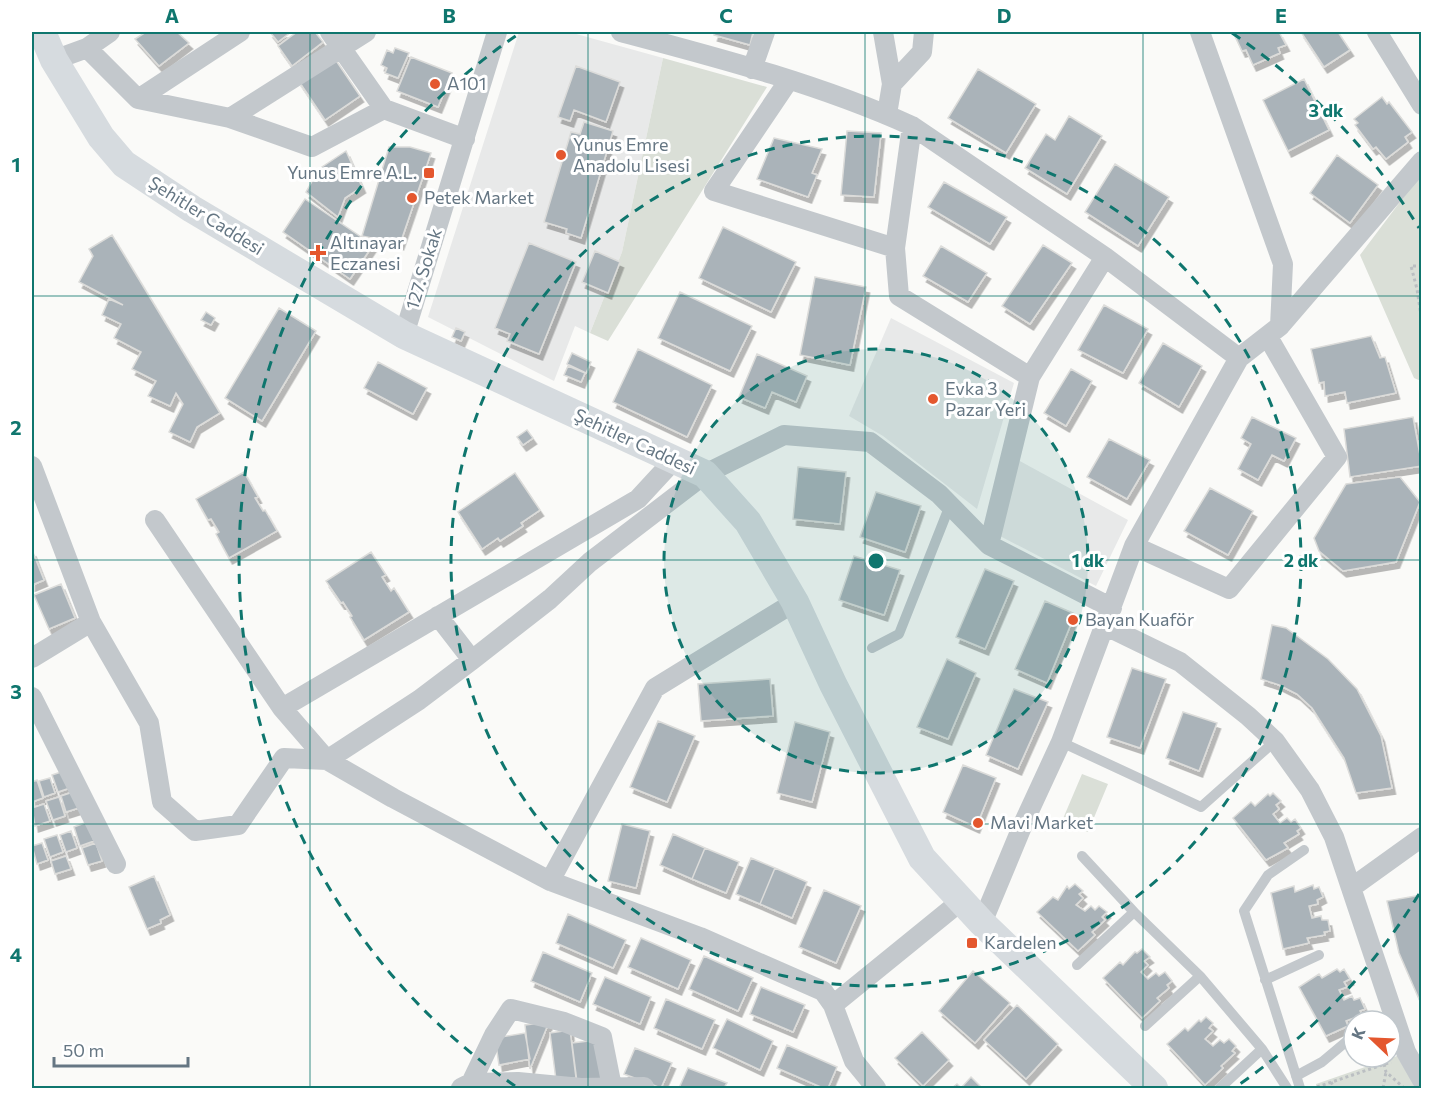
<svg xmlns="http://www.w3.org/2000/svg" width="1453" height="1120" viewBox="0 0 1453 1120" font-family="Commissioner,sans-serif">
	<style>
		.built { fill: #e8e9e9 }
		.green { fill: #dadfd7 }
		.building { fill: #aab3b9; stroke: #dcdcda; stroke-width: 1.5; filter: url(#shadow) }
		.lines { fill: none; stroke-linecap: round; stroke-linejoin: round }
		.path { stroke: #bbbfc2; stroke-width: 3; stroke-dasharray: 3 3; stroke-linecap: butt }
		.lane { stroke: #c3c8cc; stroke-width: 10 }
		.street { stroke: #c3c8cc; stroke-width: 20 }
		.secondary { stroke: #d6dbdf; stroke-width: 28 }
		.grid { fill: none; stroke: #0f766e; stroke-width: 1.5; stroke-opacity: 0.55 }
		.ring { fill: none; stroke: #0f766e; stroke-width: 3; stroke-dasharray: 10 8 }
		.poi-dot { fill: #e4572e; stroke: #fff; stroke-width: 2 }
		.labels { text-anchor: middle; stroke-width: 6; stroke-linejoin: round; paint-order: stroke }
		.poi-label { font-size: 18px; fill: #657683; stroke: #fff; text-anchor: start }
		.street-label { font-size: 18px; fill: #657683; stroke: #fff }
		.centre { fill: #0f766e; stroke: #fff; stroke-width: 3 }
		.ring-label { font-size: 18px; text-anchor: middle; font-weight: bold; fill: #0f766e; stroke: #fff; stroke-width: 6; stroke-linejoin: round; paint-order: stroke }
		.neatline { fill: none; stroke: #0f766e; stroke-width: 2 }
		.grid-label { font-size: 20px; text-anchor: middle; font-weight: bold; fill: #0f766e }
	</style>
	<defs>
		<filter id="shadow"><feDropShadow dx="3.5" dy="6" stdDeviation="0" flood-color="#0004"/></filter>
	</defs>
	<rect width="100%" height="100%" fill="#fafaf8"/>
	<path class="built" d="M519,32H569L663,58L622,252L590,333L575,326L554,381L428,317Z
		M891,318L1014,383L977,509L883,436L849,416Z
		M1018,460L1128,520L1096,586L998,535Z"/>
	<path class="green" d="M663,58L767,87L608,341L590,333L622,252Z
		M1421,174V381L1414,378L1360,255Z
		M1082,774L1108,784L1088,832L1062,821Z
		M1397,1056L1417,1088H1317L1316,1084Z"/>
	<path class="building" d="M146,32H177L189,43L159,66L135,39Z
		M270,32H291L278,42Z
		M297,32H315L323,42L292,66L278,46Z
		M715,32H753L750,45L714,35Z
		M1233,32H1279L1286,45L1278,48L1280,53L1253,65L1246,50L1242,51Z
		M1301,32H1338L1350,50L1324,67Z
		M395,48L409,53L398,78L385,73L387,68L381,65L387,50L393,53Z
		M333,56L360,96L325,120L298,80Z
		M411,57L452,73L438,107L397,91Z
		M576,66L620,82L606,122L574,110L570,121L558,117Z
		M978,69L1036,104L1006,153L948,118Z
		M1304,79L1329,130L1288,151L1263,100Z
		M1382,97L1387,104L1389,102L1412,132L1405,137L1408,142L1386,159L1376,147L1373,149L1355,125L1358,123L1354,119Z
		M1069,116L1102,136L1067,194L1025,168L1046,134L1055,140Z
		M584,122L613,131L581,238L566,233L567,229L544,222L571,132L580,134Z
		M847,131L881,133L874,197L841,195Z
		M774,138L822,149L812,173L817,175L808,197L757,179Z
		M389,147H410L431,153L400,244L362,236Z
		M346,151L362,187L345,198L338,217L306,192L319,169Z
		M1337,155L1378,185L1350,223L1310,193Z
		M1115,164L1169,197L1138,246L1085,212Z
		M944,182L1007,217L990,244L928,207Z
		M305,199L373,245L350,279L283,232Z
		M723,227L796,262L771,312L699,278Z
		M112,235L220,413L197,427L190,442L169,432L183,404L176,393L170,406L148,396L156,381L132,369L141,352L114,338L121,324L102,315L109,299L123,305L79,282L93,256L89,249Z
		M529,243L576,262L539,354L507,341L510,334L495,328Z
		M1043,245L1072,263L1030,324L1002,306Z
		M941,246L987,273L968,302L923,276Z
		M595,251L620,262L608,293L582,282Z
		M815,277L866,287L850,365L800,355Z
		M680,292L752,326L730,371L658,338Z
		M1104,305L1148,329L1123,373L1078,350Z
		M279,308L316,331L262,421L225,398Z
		M206,312L215,318L211,325L201,320Z
		M456,328L465,332L461,341L452,337Z
		M1371,336L1380,358L1385,357L1396,393L1347,403L1345,392L1325,396L1324,382L1319,383L1311,349Z
		M1163,343L1202,366L1179,407L1139,383Z
		M638,349L712,385L687,437L613,402Z
		M572,353L591,362L586,373L567,364Z
		M757,354L807,376L796,402L772,392L765,408L739,397Z
		M378,362L427,388L413,414L364,388Z
		M568,366L585,373L581,382L564,375Z
		M1071,369L1092,381L1066,426L1044,413Z
		M1252,417L1296,438L1284,461L1272,455L1258,480L1238,469L1251,444L1241,438Z
		M1413,417L1422,466L1350,477L1344,429Z
		M527,430L533,438L523,445L517,437Z
		M1109,439L1150,460L1127,499L1087,477Z
		M798,467L846,472L840,524L793,519Z
		M244,472L258,497L255,498L263,511L265,510L277,531L229,558L216,534L219,532L211,519L208,520L196,499Z
		M515,473L540,510L521,523L523,526L500,541L498,538L482,549L458,512Z
		M1400,477L1420,502L1396,562L1343,571L1319,551L1314,538L1346,484Z
		M1210,488L1253,511L1228,555L1184,531Z
		M876,492L921,506L905,552L860,537Z
		M32,550L44,580L32,585Z
		M371,552L386,575L382,577L391,591L394,588L409,612L364,640L350,617L352,616L343,602L341,603L326,581Z
		M854,556L900,570L884,615L839,600Z
		M985,569L1014,581L985,649L956,637Z
		M61,584L75,618L49,629L34,595Z
		M1045,601L1075,614L1047,683L1015,669Z
		M1272,625L1286,628L1328,659L1357,689L1381,736L1392,788L1356,793L1344,758L1312,708L1297,694L1279,685L1261,679Z
		M947,659L976,673L948,739L917,727Z
		M1132,668L1166,679L1140,748L1107,737Z
		M770,679L773,716L701,721L698,684Z
		M1014,689L1048,702L1018,769L986,755Z
		M1183,712L1217,723L1199,771L1166,758Z
		M658,721L695,736L667,802L630,787Z
		M795,722L830,732L812,802L777,793Z
		M963,765L996,778L976,827L943,812Z
		M64,771L70,788L58,792L52,775Z
		M50,778L55,793L44,797L39,781Z
		M37,780L43,798L32,802V782Z
		M76,791L82,807L66,812L61,796Z
		M1273,793L1281,801L1276,805L1279,809L1273,814L1280,823L1287,818L1291,822L1295,819L1301,828L1297,831L1299,834L1284,843L1288,848L1266,860L1233,818L1251,802L1255,806L1268,794L1270,796Z
		M59,797L65,816L53,820L46,801Z
		M44,804L50,821L35,826L32,808Z
		M87,822L94,841L80,846L74,827Z
		M622,824L650,831L636,888L608,881Z
		M71,831L77,848L66,852L60,835Z
		M673,834L705,848L692,879L660,865Z
		M57,835L63,852L50,857L44,839Z
		M42,843L48,860L37,864L32,846Z
		M96,843L102,861L88,865L82,848Z
		M705,848L739,862L726,893L692,879Z
		M66,856L71,869L55,874L51,861Z
		M751,858L775,868L760,904L736,894Z
		M775,868L807,882L792,918L760,904Z
		M154,876L170,915L160,920L161,923L147,929L129,887Z
		M1075,884L1083,891L1079,894L1083,898L1076,905L1085,911L1091,906L1095,910L1099,906L1107,912L1102,917L1105,920L1092,932L1095,935L1078,951L1037,912L1053,897L1058,900L1067,886L1069,889Z
		M1313,885L1314,889L1319,887L1323,897L1317,900L1318,904L1309,906L1312,918L1321,916L1322,920H1328L1330,931L1324,932L1325,935L1307,938L1309,943L1283,949L1271,893L1294,886L1295,892Z
		M824,890L861,906L836,963L799,947Z
		M1421,895L1422,896V1006L1399,953L1387,901Z
		M568,914L626,940L613,968L556,943Z
		M641,938L691,960L678,989L628,967Z
		M1142,949L1150,957L1144,961L1148,965L1141,972L1148,979L1156,973L1159,976L1165,972L1172,981L1167,985L1169,988L1157,998L1160,1001L1142,1018L1103,978L1120,962L1123,965L1135,952L1137,953Z
		M543,952L592,973L580,1002L531,981Z
		M704,956L753,978L738,1011L689,989Z
		M1337,969L1340,972L1344,969L1350,979L1344,982L1347,987L1339,990L1344,1000L1352,996L1354,1000L1360,998L1365,1009L1360,1011L1362,1015L1346,1021L1348,1026L1326,1036L1299,987L1319,974L1322,978Z
		M973,971L1010,1003L975,1043L939,1011Z
		M605,977L651,997L640,1024L593,1004Z
		M761,987L805,1005L793,1032L750,1014Z
		M666,999L715,1020L702,1049L654,1028Z
		M1017,1005L1058,1044L1026,1079L984,1040Z
		M1206,1017L1213,1023L1209,1028L1213,1031L1205,1039L1213,1046L1220,1040L1224,1043L1229,1039L1236,1046L1232,1051L1235,1053L1221,1066L1223,1068L1205,1085L1167,1044L1185,1028L1188,1031L1199,1020L1201,1022Z
		M727,1019L773,1041L760,1070L713,1048Z
		M549,1022L530,1069L525,1025Z
		M570,1030L576,1078L556,1080L550,1033Z
		M922,1032L949,1060L923,1086L895,1058Z
		M525,1033L530,1059L499,1065L495,1038Z
		M597,1040L602,1079L577,1082L572,1043Z
		M787,1045L837,1067L828,1088H823L777,1068Z
		M635,1048L672,1063L661,1088L624,1074Z
		M688,1068L727,1083L724,1088H679Z
		M971,1077L982,1088H952L957,1084L961,1088Z"/>
	<g class="lines">
		<path class="path" d="M1422,266H1411L1417,289L1422,322
			M1422,335V354
			M1384,1064L1386,1072L1403,1087
			M1331,1082L1334,1088
			M1317,1087L1391,1062
			M1383,1088L1386,1072"/>
		<path class="lane" d="M872,648L899,634L950,505
			M1061,742L1201,807L1275,741
			M1082,856L1134,912L1200,976L1262,1049L1287,1088
			M1077,965L1134,912
			M1265,980L1319,955
			M1145,1026L1200,976
			M1296,1076L1322,1062L1353,1036
			M1220,1088L1262,1049
			M1300,1088L1244,911L1268,875L1304,850"/>
		<path class="street" d="M330,32L384,109L465,139
			M621,32C719,58 819,84 912,126L1105,257L1239,358L1134,546L1061,742L1024,822L982,923
			M883,32L892,84L887,114
			M1200,32L1283,264L1280,326L1239,358
			M1377,32L1422,105
			M87,48L138,99L230,118L312,147L384,109
			M54,60L87,48L110,32
			M752,69L765,32
			M789,80L714,191L895,248
			M892,84L922,52L924,32
			M138,99L240,32
			M230,118L366,32
			M912,126L895,248L899,296L1030,377
			M1280,326L1422,161
			M404,335L497,32
			M32,466L91,622L32,658
			M155,520L282,708L327,760L393,798L550,881L700,937L823,991L833,1005
			M989,545L1030,377L1105,257
			M1134,546L1229,589L1337,457L1268,337
			M438,616L472,660
			M91,622L149,723L162,802L195,831L238,825L284,758L327,760L419,700L472,660L550,599L590,562L705,474L784,435L870,442L939,494L989,545L1112,608
			M1104,625L1180,662L1248,716L1275,741L1310,790L1334,837L1406,1052L1422,1080
			M32,697L116,864
			M282,708L638,499L674,460
			M550,881L655,688L795,602
			M1351,888L1422,837
			M471,1083L518,1082L581,1088L644,1087
			M461,1088L471,1083L494,1035L511,1009L564,1022L602,1037L612,1087
			M876,1088L854,1061L833,1005L961,901"/>
		<path class="secondary" d="M42,32L54,60L101,137L124,164L192,209L404,335L705,474L748,522L795,602L833,684L922,858L982,923L1154,1088"/>
	</g>
	<path class="grid" d="M310,32V1088M588,32V1088M865,32V1088M1143,32V1088M32,296H1422M32,560H1422M32,824H1422"/>
	<circle cx="876" cy="561" r="212" fill="#0f766e" fill-opacity=".12"/>
	<g class="ring">
		<circle cx="876" cy="561" r="212"/>
		<circle cx="876" cy="561" r="425"/>
		<path d="M1419 894A637 637 0 0 1 1237 1086M515 1086A637 637 0 0 1 520 33M1232 33A637 637 0 0 1 1419 228"/>
	</g>
	<g class="poi-dot">
		<circle cx="435" cy="84" r="6"/>
		<circle cx="561" cy="155" r="6"/>
		<rect x="423" y="167" width="12" height="12" rx="3"/>
		<circle cx="412" cy="198" r="6"/>
		<path d="M315 244h6v6h6v6h-6v6h-6v-6h-6v-6h6z"/>
		<circle cx="933" cy="399" r="6"/>
		<circle cx="1073" cy="620" r="6"/>
		<circle cx="978" cy="823" r="6"/>
		<rect x="966" y="937" width="12" height="12" rx="3"/>
	</g>
	<g class="labels">
		<g class="poi-label">
			<text x="447" y="90">A101</text>
			<text x="573" y="151">Yunus Emre<tspan x="573" dy="21">Anadolu Lisesi</tspan></text>
			<text x="417" y="179" text-anchor="end">Yunus Emre A.L.</text>
			<text x="424" y="204">Petek Market</text>
			<text x="330" y="249">Altınayar<tspan x="330" dy="21">Eczanesi</tspan></text>
			<text x="945" y="395">Evka 3<tspan x="945" dy="21">Pazar Yeri</tspan></text>
			<text x="1085" y="626">Bayan Kuaför</text>
			<text x="990" y="829">Mavi Market</text>
			<text x="984" y="949">Kardelen</text>
		</g>
		<g class="street-label">
			<text transform="translate(206 216) rotate(32)" y="6">Şehitler Caddesi</text>
			<text transform="translate(424 269) rotate(-73)" y="6">127. Sokak</text>
			<text transform="translate(635 442) rotate(25)" y="6">Şehitler Caddesi</text>
		</g>
	</g>
	<circle cx="876" cy="561" r="9" class="centre"/>
	<g class="ring-label">
		<text x="1326" y="117">3 dk</text>
		<text x="1088" y="567">1 dk</text>
		<text x="1301" y="567">2 dk</text>
	</g>
	<rect width="1453" height="1120" fill="none" stroke="#ffffff" stroke-width="66"/>
	<g transform="translate(1372 1039) rotate(293)"><circle r="28" fill="#ffffff" stroke="#c1c8cd" stroke-width="1.5"/>
	<path d="M0-4.5L10 22L0 15L-10 22Z" fill="#e4572e"/>
	<text y="-9" font-size="16" font-weight="bold" text-anchor="middle" fill="#657683">K</text>
	</g>
	<path d="M54 1057v9h134v-9" fill="none" stroke="#657683" stroke-width="3"/>
	<text x="63" y="1057" font-size="18" fill="#657683" stroke="#ffffff" stroke-width="4.5" paint-order="stroke">50 m</text>
	<rect x="33" y="33" width="1387" height="1054" class="neatline"/>
	<g class="grid-label">
		<text x="172" y="23">A</text>
		<text x="449" y="23">B</text>
		<text x="726" y="23">C</text>
		<text x="1004" y="23">D</text>
		<text x="1281" y="23">E</text>
		<text x="16" y="172">1</text>
		<text x="16" y="435">2</text>
		<text x="16" y="699">3</text>
		<text x="16" y="962">4</text>
	</g>
</svg>
